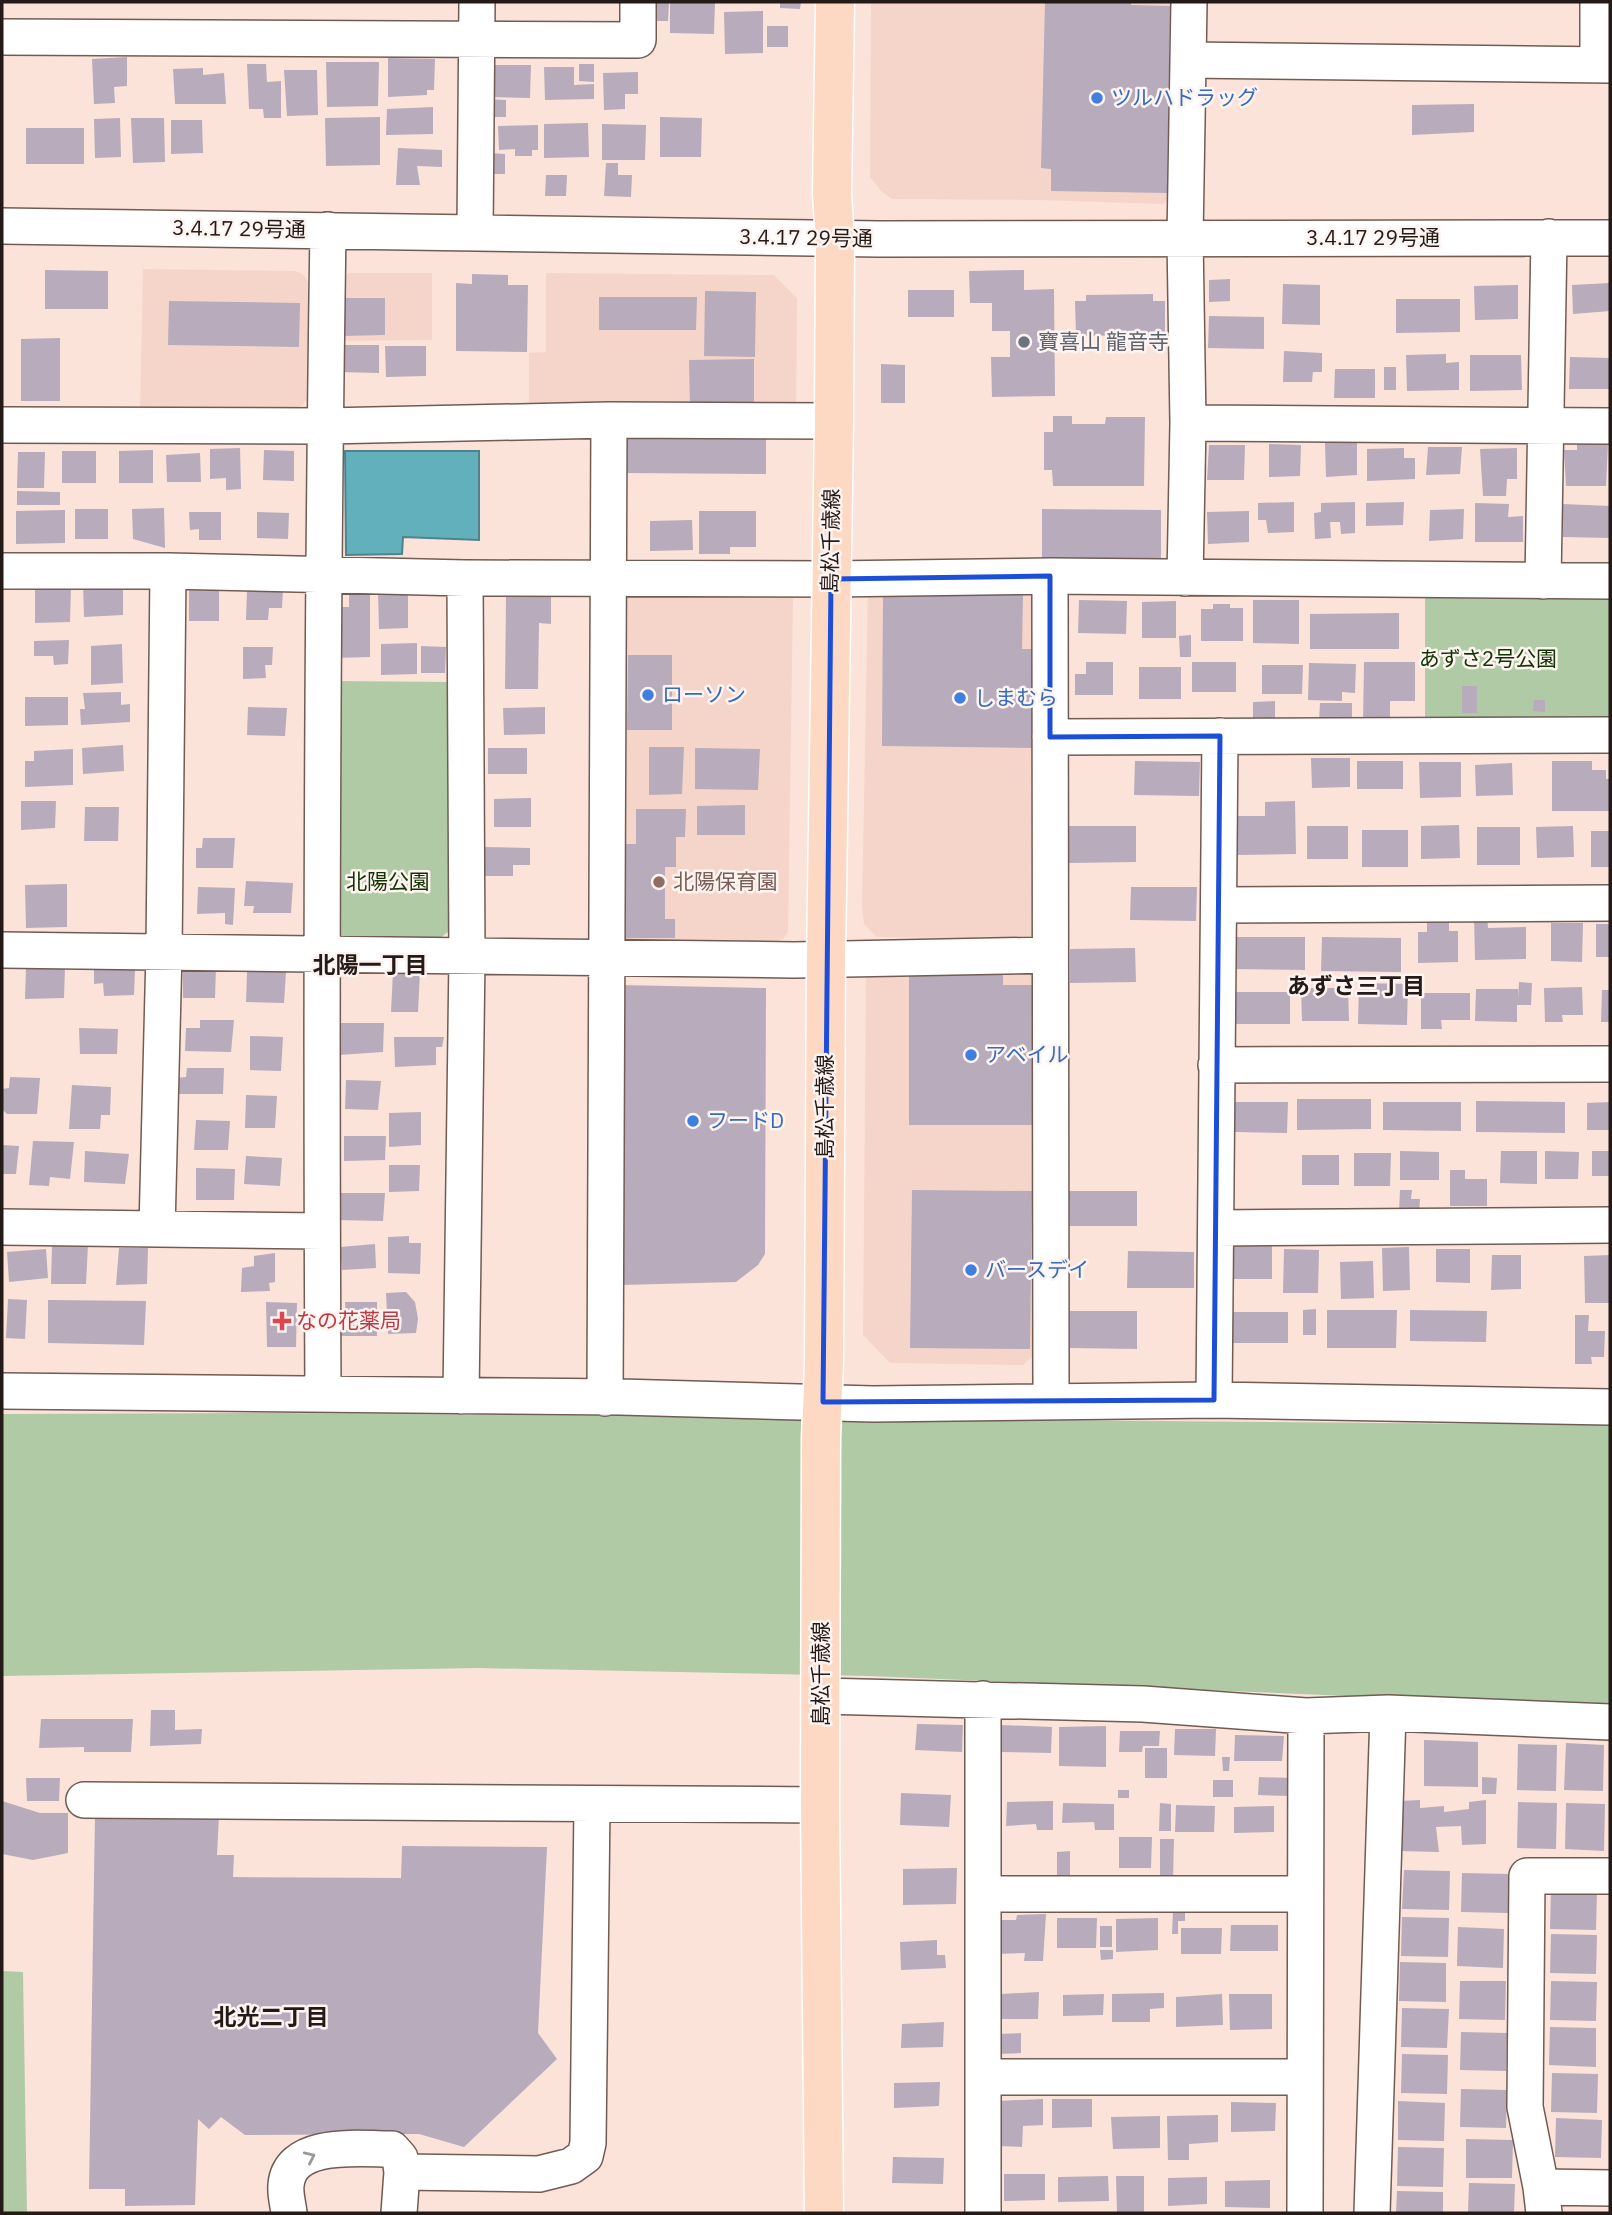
<svg xmlns="http://www.w3.org/2000/svg" width="1612" height="2215" viewBox="0 0 1612 2215" font-family="'IBM Plex Sans','Noto Sans JP',sans-serif">
	<style>
		.built { fill: #f5d5ca }
		.green { fill: #b0caa5 }
		.water { fill: #61b0bc; stroke: #4f838b; stroke-width: 2 }
		.building { fill: #b8abbc }
		.lines { fill: none; stroke-linecap: round; stroke-linejoin: round }
		.minor-casing { stroke: #705c54; stroke-width: 38 }
		.major-casing { stroke: #fff; stroke-width: 41 }
		.minor { stroke: #fff; stroke-width: 35 }
		.major { stroke: #fdd9c4; stroke-width: 38 }
		.oneway { stroke: #9c9897 }
		.marked { fill: none; stroke: #1d4ed8; stroke-width: 5; stroke-linejoin: round }
		.shop-dot { fill: #3f7fe0; stroke: #fdf3f0; stroke-width: 2.5 }
		.worship-dot { fill: #6b7280; stroke: #fdf3f0; stroke-width: 2.5 }
		.education-dot { fill: #8d6e63; stroke: #fdf3f0; stroke-width: 2.5 }
		.health-dot { fill: #e0444e; stroke: #fdf3f0; stroke-width: 2.5 }
		.labels { text-anchor: middle; stroke-width: 5; stroke-linejoin: round; paint-order: stroke }
		.shop-label { font-size: 21px; fill: #366cbe; stroke: #fdf3f0; text-anchor: start }
		.street-label { font-size: 21px; fill: #241b18; stroke: #fdf3f0 }
		.worship-label { font-size: 21px; fill: #5b616d; stroke: #fdf3f0; text-anchor: start }
		.park-label { font-size: 21px; fill: #123300; stroke: #fdf3f0 }
		.education-label { font-size: 21px; fill: #785e54; stroke: #fdf3f0; text-anchor: start }
		.health-label { font-size: 21px; fill: #be3a42; stroke: #fdf3f0; text-anchor: start }
		.neighbourhood-label { font-size: 23px; font-weight: bold; fill: #241b18; stroke: #fdf3f0 }
	</style>
	<rect width="100%" height="100%" fill="#fbe3da"/>
	<path class="built" d="M871,2H1177L1170,200L1163,204L1039,200L892,199L881,191L870,177Z
		M143,269L295,271L303,274L308,282V398L303,405L291,411L140,410Z
		M349,273H432V340L335,341L342,277Z
		M546,273L774,275L797,298L796,413H529V353L546,352Z
		M868,588L1030,591L1036,602L1037,930L1030,939L877,937L864,924L862,907Z
		M788,590L793,599L788,932L783,939L765,945L620,942L621,601L627,594Z
		M874,969L1028,971L1037,983L1032,1357L1023,1365L890,1363L863,1335L866,977Z"/>
	<path class="green" d="M1425,597H1610V720L1425,723Z
		M335,681L451,682L448,932L435,942L338,940Z
		M283,1413L1610,1425V1707L869,1676L479,1668L2,1676V1414Z
		M2,1971L23,1972L27,2213H2Z"/>
	<path class="water" d="M345,451H479V540L403,537L402,554L346,555Z"/>
	<path class="building" d="M648,2H669L668,21H647Z
		M670,2H715L714,34L670,33Z
		M780,2H801L800,9L780,8Z
		M1045,2H1131V5L1170,6L1167,193L1051,191V169L1041,168Z
		M763,11V53L725,54L724,12Z
		M767,26H788V47H767Z
		M127,57V86L114,87L115,103L94,104L92,59Z
		M388,58L435,59L434,90H427V95L388,97Z
		M326,62H379L378,106L327,107Z
		M247,64H266L267,82L281,81V118H264L263,109H249Z
		M579,64H594V82L579,81Z
		M489,65H531L530,98L489,97Z
		M544,67H574V85L594,84V99L545,100Z
		M203,68V75L224,73L226,104H175L173,69Z
		M284,70H317L318,115L287,116Z
		M638,72V94H625V109L604,110L603,73Z
		M486,99L506,100V117H486Z
		M1474,104V132L1412,135V105Z
		M433,107V134L386,135L387,109Z
		M380,117V165L326,166L325,118Z
		M660,117L702,118L701,157H660Z
		M120,118L121,157L95,158L94,119Z
		M131,118H164L165,162L133,163Z
		M171,120H202L203,153L171,154Z
		M588,123L589,157L544,158V124Z
		M602,124L646,125L645,160H602Z
		M538,125V150H532V156H515V149L499,150L498,126Z
		M26,128H84V164H26Z
		M398,148L442,150V167L417,166L420,185H396Z
		M488,153L505,154V174H488Z
		M606,163H618V175H632L631,197L604,196Z
		M546,175H567L566,196H545Z
		M45,270L108,271V309H45Z
		M1024,270V290L1054,289L1055,396L992,397L991,357H1010V331H992V303H970L969,271Z
		M472,274L508,275V285H528L527,352L456,351V283L472,284Z
		M1230,279V301L1209,302V280Z
		M1610,283V311L1573,314L1572,285Z
		M1283,284L1320,285V325L1282,324Z
		M1518,285V319L1475,320L1474,286Z
		M908,290H954V317H908Z
		M705,291L756,292L755,357L704,356Z
		M1153,294V301H1165V335L1076,336L1075,301H1086V295Z
		M599,297H697L696,330H599Z
		M342,298H385V335L342,336Z
		M1396,299H1460V332L1396,333Z
		M169,301L300,303L299,347L168,345Z
		M1209,316L1264,317V349L1208,348Z
		M60,338V401H21V339Z
		M338,345H379V373L337,372Z
		M385,346H426V376L386,377Z
		M1284,351L1322,353V372H1313L1312,382H1283Z
		M1446,354V363L1459,362V390L1407,391L1406,355Z
		M1470,355H1521L1522,390L1470,391Z
		M1570,357L1610,358V389H1569Z
		M754,359V408L690,409L689,360Z
		M881,364L905,365V403H881Z
		M1384,367H1396V390H1384Z
		M1335,369H1375V398H1334Z
		M1053,416H1072V424H1105L1106,417H1145L1144,486H1053L1052,470H1044V432H1053Z
		M623,439H766V474L623,473Z
		M1325,443H1357V475L1326,477Z
		M1577,443H1608L1606,486H1566L1564,450H1577Z
		M1269,444L1301,445L1300,476L1269,477Z
		M1209,445H1245L1244,480H1207Z
		M1428,447H1462L1460,474L1426,475Z
		M240,448L241,489L226,490V478L210,479V449Z
		M1404,448V458H1415V479L1367,481V449Z
		M1517,448V479H1507L1506,496H1483L1480,449Z
		M153,450V483H119V451Z
		M264,450L294,451V481L263,480Z
		M62,451H96V483H62Z
		M18,452H45L44,488H17Z
		M200,453L201,482H167L166,455Z
		M17,491L60,492V505H17Z
		M1294,502V532L1268,533L1266,520H1258V503Z
		M1355,502V533L1341,534L1340,522H1330L1331,538L1315,539L1314,513L1321,512V503Z
		M1404,502L1403,525L1366,526V503Z
		M1475,503L1509,504L1508,517L1523,516V542H1475Z
		M1563,504L1610,506V538L1563,537Z
		M164,508L165,548L133,539L132,509Z
		M75,509H108V539H75Z
		M1042,509L1161,510V560L1042,559Z
		M1464,509L1463,539L1429,541L1430,510Z
		M65,510V543L16,544V511Z
		M699,511H756V547H730V554H699Z
		M1249,511V542L1208,544L1207,512Z
		M189,512H221V540H199V529L190,530Z
		M257,512L289,513L288,539L257,538Z
		M692,520L693,550L650,551V521Z
		M83,582H123V615L84,617Z
		M71,586L70,622L35,623V587Z
		M219,587V621H189V588Z
		M247,589H283L282,608H269L268,620H246Z
		M349,589H370V657L334,658V607H349Z
		M883,590L1023,591L1022,649H1038V748L882,746Z
		M408,591V628L379,629L378,592Z
		M506,596H551V624L539,623L538,689H505Z
		M1079,600L1127,601L1126,634L1078,633Z
		M1253,600H1299V644L1253,643Z
		M1176,601V638H1142V602Z
		M1213,604H1230V608H1243V641H1201V609H1213Z
		M1399,613V649H1310V614Z
		M1191,635V657H1180L1179,636Z
		M69,640L68,664L54,665L53,656H34V641Z
		M417,643V674L381,675V644Z
		M122,644L123,683L91,685V646Z
		M421,646L446,647L445,673H421Z
		M243,647H273L272,665H265L266,678L243,679Z
		M628,655H672V730H627Z
		M1086,662H1113V695H1075V674H1086Z
		M1192,662H1236V692H1192Z
		M1364,662H1415V701H1390V725H1363Z
		M1309,663L1356,664L1355,693L1342,692V701L1308,700Z
		M1262,665H1303L1302,694H1262Z
		M1139,667H1181V699H1139Z
		M1462,686H1477V713H1462Z
		M121,692V705L130,704V722L81,725L80,709H85L83,693Z
		M25,697H68V725L25,726Z
		M1534,700H1545V712L1533,711Z
		M1275,701V721L1253,722V702Z
		M1320,703H1352V723H1319Z
		M248,707L287,708L285,736L247,735Z
		M545,707V734L504,735L503,708Z
		M123,745L124,771L83,774L82,748Z
		M649,747H684L682,794L649,795Z
		M488,748H527V774H488Z
		M695,748L760,749L758,790L695,789Z
		M73,749V785L25,787V761H34V751Z
		M1311,758H1350V787L1312,788Z
		M1135,761L1200,762L1199,796L1134,795Z
		M1357,761H1403V789H1357Z
		M1552,761H1592V770H1606V779H1610V811H1552Z
		M1419,762H1461V797L1420,798Z
		M1512,763L1513,795L1476,796L1475,765Z
		M531,798V827H494V799Z
		M21,801H56L55,828L21,830Z
		M1295,801L1296,854L1236,855V816H1265V802Z
		M745,805V835H697V806Z
		M85,807H119L118,841H84Z
		M636,809H686L685,837H676V867H665V919H675V938H624L625,844H636Z
		M1459,825L1460,858L1421,859V826Z
		M1069,826H1136V862L1069,863Z
		M1307,826H1348V859H1307Z
		M1573,826L1574,857L1537,858L1536,827Z
		M1477,827H1520V865H1477Z
		M1362,830H1408V867H1362Z
		M1591,831H1610V867H1591Z
		M203,838H235L233,868H196V848H202Z
		M484,847L530,848V865H513V876H483Z
		M246,881L293,883L291,913H253L254,906H244Z
		M67,884V927L26,928L25,885Z
		M198,887L235,888L233,925L225,924V913L197,914Z
		M1131,887H1197L1196,921L1130,920Z
		M1474,915H1487L1488,928L1526,927V959L1475,960Z
		M1427,920H1449V931H1458V962L1418,963V932H1427Z
		M1551,923H1583L1582,962L1551,961Z
		M1596,924H1610V957H1596Z
		M1232,937H1305V970L1231,969Z
		M1322,937L1401,938V972L1321,971Z
		M1135,948L1136,982L1070,983V949Z
		M26,967H65L64,998L25,999Z
		M216,967L215,998H183V969Z
		M135,969L134,995L104,996L103,983L94,984V970Z
		M909,970H1003V985H1033L1032,1125H909Z
		M247,972H286L284,1003L246,1002Z
		M393,972H420L418,1012H391Z
		M1519,982L1532,983L1531,1005H1517V1022L1475,1021L1476,989H1518V999Z
		M1359,983L1408,984L1407,1025L1358,1024Z
		M620,985L766,988L765,1254L758,1265L736,1282L621,1285Z
		M1582,987L1583,1015H1562L1563,1022H1545L1544,988Z
		M1301,988H1348L1349,1021H1302Z
		M1602,990H1610V1022H1601Z
		M1231,992H1290V1024H1231Z
		M1421,993H1470V1020H1441L1442,1029H1421Z
		M200,1020H234L231,1052L185,1051L186,1028H200Z
		M339,1023H384L383,1052L339,1055Z
		M79,1028L118,1029L117,1054H80Z
		M250,1036L283,1037L281,1071L250,1070Z
		M394,1037H444L442,1047H436V1065L395,1067Z
		M187,1068H224L223,1094H175L176,1078L186,1077Z
		M10,1077L40,1078L37,1114H7L2,1109V1089L9,1088Z
		M346,1080L381,1081L378,1110L345,1109Z
		M72,1085L111,1087L110,1115H101L100,1129H69Z
		M246,1095L277,1096L275,1128H245Z
		M1297,1099H1371V1129L1297,1130Z
		M1476,1101L1565,1102V1133L1476,1132Z
		M1235,1102H1288L1287,1133L1235,1132Z
		M1383,1102H1461V1131L1383,1130Z
		M1610,1102V1130H1587V1103Z
		M421,1112V1145L389,1147V1113Z
		M196,1120L230,1121L228,1150H194Z
		M344,1136H386L385,1160L344,1161Z
		M33,1141L74,1142L70,1179L50,1177L49,1186L29,1185Z
		M2,1145L19,1146L16,1174H2Z
		M85,1151L129,1154L125,1184L84,1182Z
		M1400,1151L1439,1152V1180H1400Z
		M1501,1151H1537V1184L1500,1183Z
		M1545,1151L1579,1152L1578,1179H1545Z
		M1592,1151H1610V1176H1592Z
		M1354,1153H1391L1390,1186H1354Z
		M1302,1155H1339V1185H1302Z
		M246,1156L282,1158L280,1186L244,1184Z
		M389,1165H420L419,1191L389,1192Z
		M196,1168L235,1169L234,1200H196Z
		M1450,1170H1465V1179H1487V1206H1450Z
		M912,1190L1032,1191L1030,1349L910,1348Z
		M1400,1190H1412L1411,1199H1420L1419,1213H1399Z
		M1066,1191H1137V1226H1066Z
		M336,1193H385L383,1221L335,1220Z
		M409,1236V1243H421L420,1274L388,1273V1237Z
		M375,1244L376,1268L342,1270L340,1247Z
		M1232,1244H1272V1279H1232Z
		M52,1245H88L86,1284H51Z
		M1409,1247L1410,1290L1383,1291L1382,1248Z
		M119,1248H148L147,1284L116,1285Z
		M46,1249L48,1278L9,1282L7,1252Z
		M1284,1249L1319,1250L1318,1293H1283Z
		M1436,1249H1470V1283L1436,1282Z
		M1128,1251L1194,1252V1288H1127Z
		M275,1253V1282L269,1283L270,1291L241,1292L242,1268L254,1266V1256Z
		M1492,1255H1521V1289L1491,1290Z
		M1610,1255V1303H1585L1584,1256Z
		M1373,1261L1374,1298L1341,1299L1340,1262Z
		M406,1292L415,1302L418,1319L416,1333L388,1334L386,1293Z
		M8,1299L27,1300L25,1339L6,1338Z
		M48,1300L146,1301L144,1345L48,1343Z
		M266,1302L297,1303L296,1347H267Z
		M345,1302H377V1336H341L340,1320H346Z
		M1316,1309V1335H1303V1310Z
		M1327,1310H1397L1396,1348H1327Z
		M1410,1310L1487,1311L1486,1342L1410,1341Z
		M1070,1311H1137V1349L1070,1348Z
		M1231,1312H1288V1343H1231Z
		M1575,1315H1589L1588,1331H1605L1604,1357H1591L1592,1364H1575Z
		M151,1710H175V1730L202,1729L201,1744L150,1746Z
		M41,1719H133L131,1752H84V1747L39,1748Z
		M917,1724L963,1725L962,1752L915,1750Z
		M1002,1725L1052,1727L1051,1753L1001,1752Z
		M1106,1726V1767L1059,1766V1727Z
		M1175,1729H1216L1215,1756L1174,1755Z
		M1120,1731H1160L1159,1746H1143L1142,1752H1119Z
		M1235,1735L1284,1736L1282,1761H1234Z
		M1424,1740L1478,1742V1787L1424,1786Z
		M1566,1743L1604,1745L1603,1791L1564,1790Z
		M1518,1744L1557,1745L1556,1791L1517,1790Z
		M1145,1748H1167V1778H1145Z
		M1222,1757H1230L1229,1771H1223Z
		M1259,1777L1291,1778L1290,1796L1258,1795Z
		M1482,1777L1497,1778L1496,1794H1482Z
		M26,1778H60L59,1801H27Z
		M1213,1780H1233V1797H1213Z
		M1118,1790H1129V1798H1118Z
		M901,1793L951,1795L949,1827L900,1825Z
		M1420,1800V1808L1444,1806V1812L1469,1809V1802L1486,1800V1844L1462,1845L1461,1826L1436,1827L1439,1852L1398,1851L1397,1827L1403,1826L1399,1801Z
		M2,1801L40,1813H68V1853L33,1860L2,1854Z
		M1053,1801V1830H1037L1036,1824L1006,1826L1007,1802Z
		M1518,1802L1557,1803L1556,1849L1517,1848Z
		M1063,1803L1114,1804V1830H1095L1094,1822L1062,1823Z
		M1160,1803L1171,1804V1831H1159Z
		M1566,1803L1605,1804L1604,1851L1565,1849Z
		M1176,1805L1215,1806L1214,1832H1175Z
		M1274,1806V1832L1234,1833V1807Z
		M95,1814L219,1815L217,1855H234L233,1877L401,1878L402,1846L547,1847L538,2033L557,2059L464,2147L419,2134L245,2135L221,2117L209,2129L198,2119L195,2205L125,2206V2189H89Z
		M1119,1837H1152L1151,1868H1119Z
		M1160,1839H1174L1173,1881H1160Z
		M1070,1851V1880H1057V1852Z
		M957,1868L956,1904L903,1905V1869Z
		M1404,1870L1450,1871L1449,1910L1402,1909Z
		M1462,1873L1509,1874L1508,1913L1461,1912Z
		M1551,1890L1597,1891L1596,1930L1550,1929Z
		M1173,1910L1185,1911V1921H1178V1934H1172Z
		M1046,1914L1043,1961H1024L1025,1953L997,1954V1920H1016L1017,1915Z
		M1402,1917L1449,1918L1448,1957L1401,1956Z
		M1057,1918H1097L1096,1948H1057Z
		M1158,1918V1950L1116,1952V1919Z
		M1231,1925H1278V1951H1230Z
		M1100,1926H1112V1947H1100Z
		M1458,1927L1504,1929L1503,1968L1457,1966Z
		M1181,1928H1222L1221,1954H1181Z
		M1551,1934L1597,1935L1596,1974L1550,1973Z
		M937,1940V1955H945L946,1968L901,1970L900,1942Z
		M1100,1950H1113V1959L1101,1960Z
		M1400,1962L1446,1963V2002L1399,2001Z
		M1460,1981H1506L1505,2020L1459,2019Z
		M1551,1981L1597,1982L1596,2021L1550,2020Z
		M1039,1992L1038,2019H1001V1994Z
		M1164,1993V2008L1150,2009V2022H1112V1994Z
		M1104,1994L1103,2015L1063,2016V1995Z
		M1222,1994L1223,2025L1176,2027V1997Z
		M1229,1994H1272V2029L1230,2030Z
		M1402,2008L1449,2009L1447,2048L1401,2047Z
		M944,2022L943,2047L901,2048L902,2024Z
		M1550,2027L1596,2028V2067L1549,2065Z
		M1461,2032L1507,2033L1506,2071L1460,2070Z
		M1021,2033V2053L997,2054V2034Z
		M1402,2054L1448,2055L1447,2094L1401,2093Z
		M1552,2073L1598,2074L1597,2113L1551,2112Z
		M940,2082L939,2106L894,2108V2083Z
		M1461,2089L1507,2090L1506,2128L1460,2127Z
		M1043,2099V2125L1023,2126L1022,2147L998,2146L997,2101Z
		M1052,2099H1092V2127L1052,2128Z
		M1398,2101L1445,2103L1444,2141L1398,2140Z
		M1231,2102L1276,2103L1275,2131L1231,2132Z
		M1218,2115V2142L1189,2144V2160H1168L1167,2116Z
		M1160,2116V2148L1113,2149L1111,2117Z
		M1556,2118L1602,2120L1601,2158L1555,2157Z
		M1466,2139L1513,2140L1512,2178H1466Z
		M1398,2147L1444,2148L1443,2187L1397,2186Z
		M893,2157L944,2158L943,2184L892,2183Z
		M1004,2174H1045V2200L1004,2201Z
		M1108,2176L1109,2201L1058,2202V2177Z
		M1116,2176H1144V2213H1117Z
		M1207,2177V2204L1168,2206V2178Z
		M1270,2180V2208L1225,2207V2181Z
		M1469,2183L1515,2184L1514,2213H1468Z
		M1397,2191L1443,2192V2213H1396Z"/>
	<g class="lines">
		<g class="minor-casing">
			<path id="minor" d="M2,37L638,40V2
				M1188,60L1610,65
				M1598,65V2
				M2,226L879,239L1610,238
				M475,232L477,2
				M1188,423L1610,426
				M2,425L326,426L609,420L834,421
				M2,571H168L465,578L831,579L1050,576L1610,581
				M1050,576L1051,1402
				M1185,578L1188,423L1185,238L1189,2
				M1543,581L1549,237
				M1050,737L1610,735
				M1220,905L1610,903
				M2,950L794,960L1050,955
				M1216,1065L1610,1064
				M2,1227L322,1231
				M1217,1228L1610,1225
				M157,1229L164,952L168,571
				M2,1391L620,1397L873,1404L1214,1400L1610,1407
				M323,1394C321,1006 322,618 328,230
				M461,1396L467,957L465,578
				M605,1398L609,420
				M1214,1400L1220,736
				M822,1696L1143,1704L1306,1716L1388,1713L1610,1722
				M84,1800L820,1805
				M983,1894H1305
				M983,2077H1305
				M402,2172L539,2174L571,2166L585,2156L588,2143L592,1805
				M1541,2187L1610,2188
				M289,2213C288,2204 285,2194 286,2185C290,2140 361,2149 392,2149L400,2158L402,2172L399,2213
				M983,2213V1699
				M1305,2213L1306,1716
				M1372,2213L1388,1713
				M1544,2213L1541,2187L1525,2107L1527,1876H1610"/>
		</g>
		<g class="major-casing">
			<path id="major" d="M824,2213L820,1805L821,1438L824,1362L826,960L834,421L835,239L832,194L835,2"/>
		</g>
		<use href="#minor" class="minor"/>
		<use href="#major" class="major"/>
	</g>
	<defs><path id="oneway-chevron" d="M-2-3.5L2.5 0L-2 3.5" fill="none" stroke-width="1.6" stroke-linecap="round" stroke-linejoin="round" transform="scale(1.75)"/></defs>
	<use class="oneway" href="#oneway-chevron" transform="translate(310 2157) rotate(-25)"/>
	<path class="marked" d="M1050,576V737L1220,736L1214,1400L823,1402L831,579Z"/>
	<g class="shop-dot">
		<circle cx="1097" cy="98" r="7"/>
		<circle cx="648" cy="695" r="7"/>
		<circle cx="960" cy="698" r="7"/>
		<circle cx="971" cy="1055" r="7"/>
		<circle cx="693" cy="1121" r="7"/>
		<circle cx="971" cy="1270" r="7"/>
	</g>
	<circle class="worship-dot" cx="1024" cy="342" r="7"/>
	<circle class="education-dot" cx="659" cy="882" r="7"/>
	<path class="health-dot" d="M278.5 1310.5h7v7h7v7h-7v7h-7v-7h-7v-7h7z"/>
	<g class="labels">
		<g class="shop-label">
			<text x="1111" y="105">ツルハドラッグ</text>
			<text x="662" y="702">ローソン</text>
			<text x="974" y="705">しまむら</text>
			<text x="985" y="1062">アベイル</text>
			<text x="707" y="1128">フードD</text>
			<text x="985" y="1277">バースデイ</text>
		</g>
		<g class="street-label">
			<text transform="translate(239 229) rotate(1)" y="7">3.4.17 29号通</text>
			<text transform="translate(806 238) rotate(1)" y="7">3.4.17 29号通</text>
			<text x="1373" y="245">3.4.17 29号通</text>
			<text transform="translate(831 541) rotate(-89)" y="7">島松千歳線</text>
			<text transform="translate(825 1107) rotate(-90)" y="7">島松千歳線</text>
			<text transform="translate(821 1674) rotate(-90)" y="7">島松千歳線</text>
		</g>
		<g class="worship-label">
			<text x="1038" y="349">寶喜山 龍音寺</text>
		</g>
		<g class="park-label">
			<text x="1488" y="666">あずさ2号公園</text>
			<text x="388" y="889">北陽公園</text>
		</g>
		<g class="education-label">
			<text x="673" y="889">北陽保育園</text>
		</g>
		<g class="health-label">
			<text x="296" y="1328">なの花薬局</text>
		</g>
		<g class="neighbourhood-label">
			<text x="370" y="973">北陽一丁目</text>
			<text x="1356" y="994">あずさ三丁目</text>
			<text x="271" y="2025">北光二丁目</text>
		</g>
	</g>
	<rect width="1612" height="2215" fill="none" stroke="#241b18" stroke-width="7"/>
</svg>
